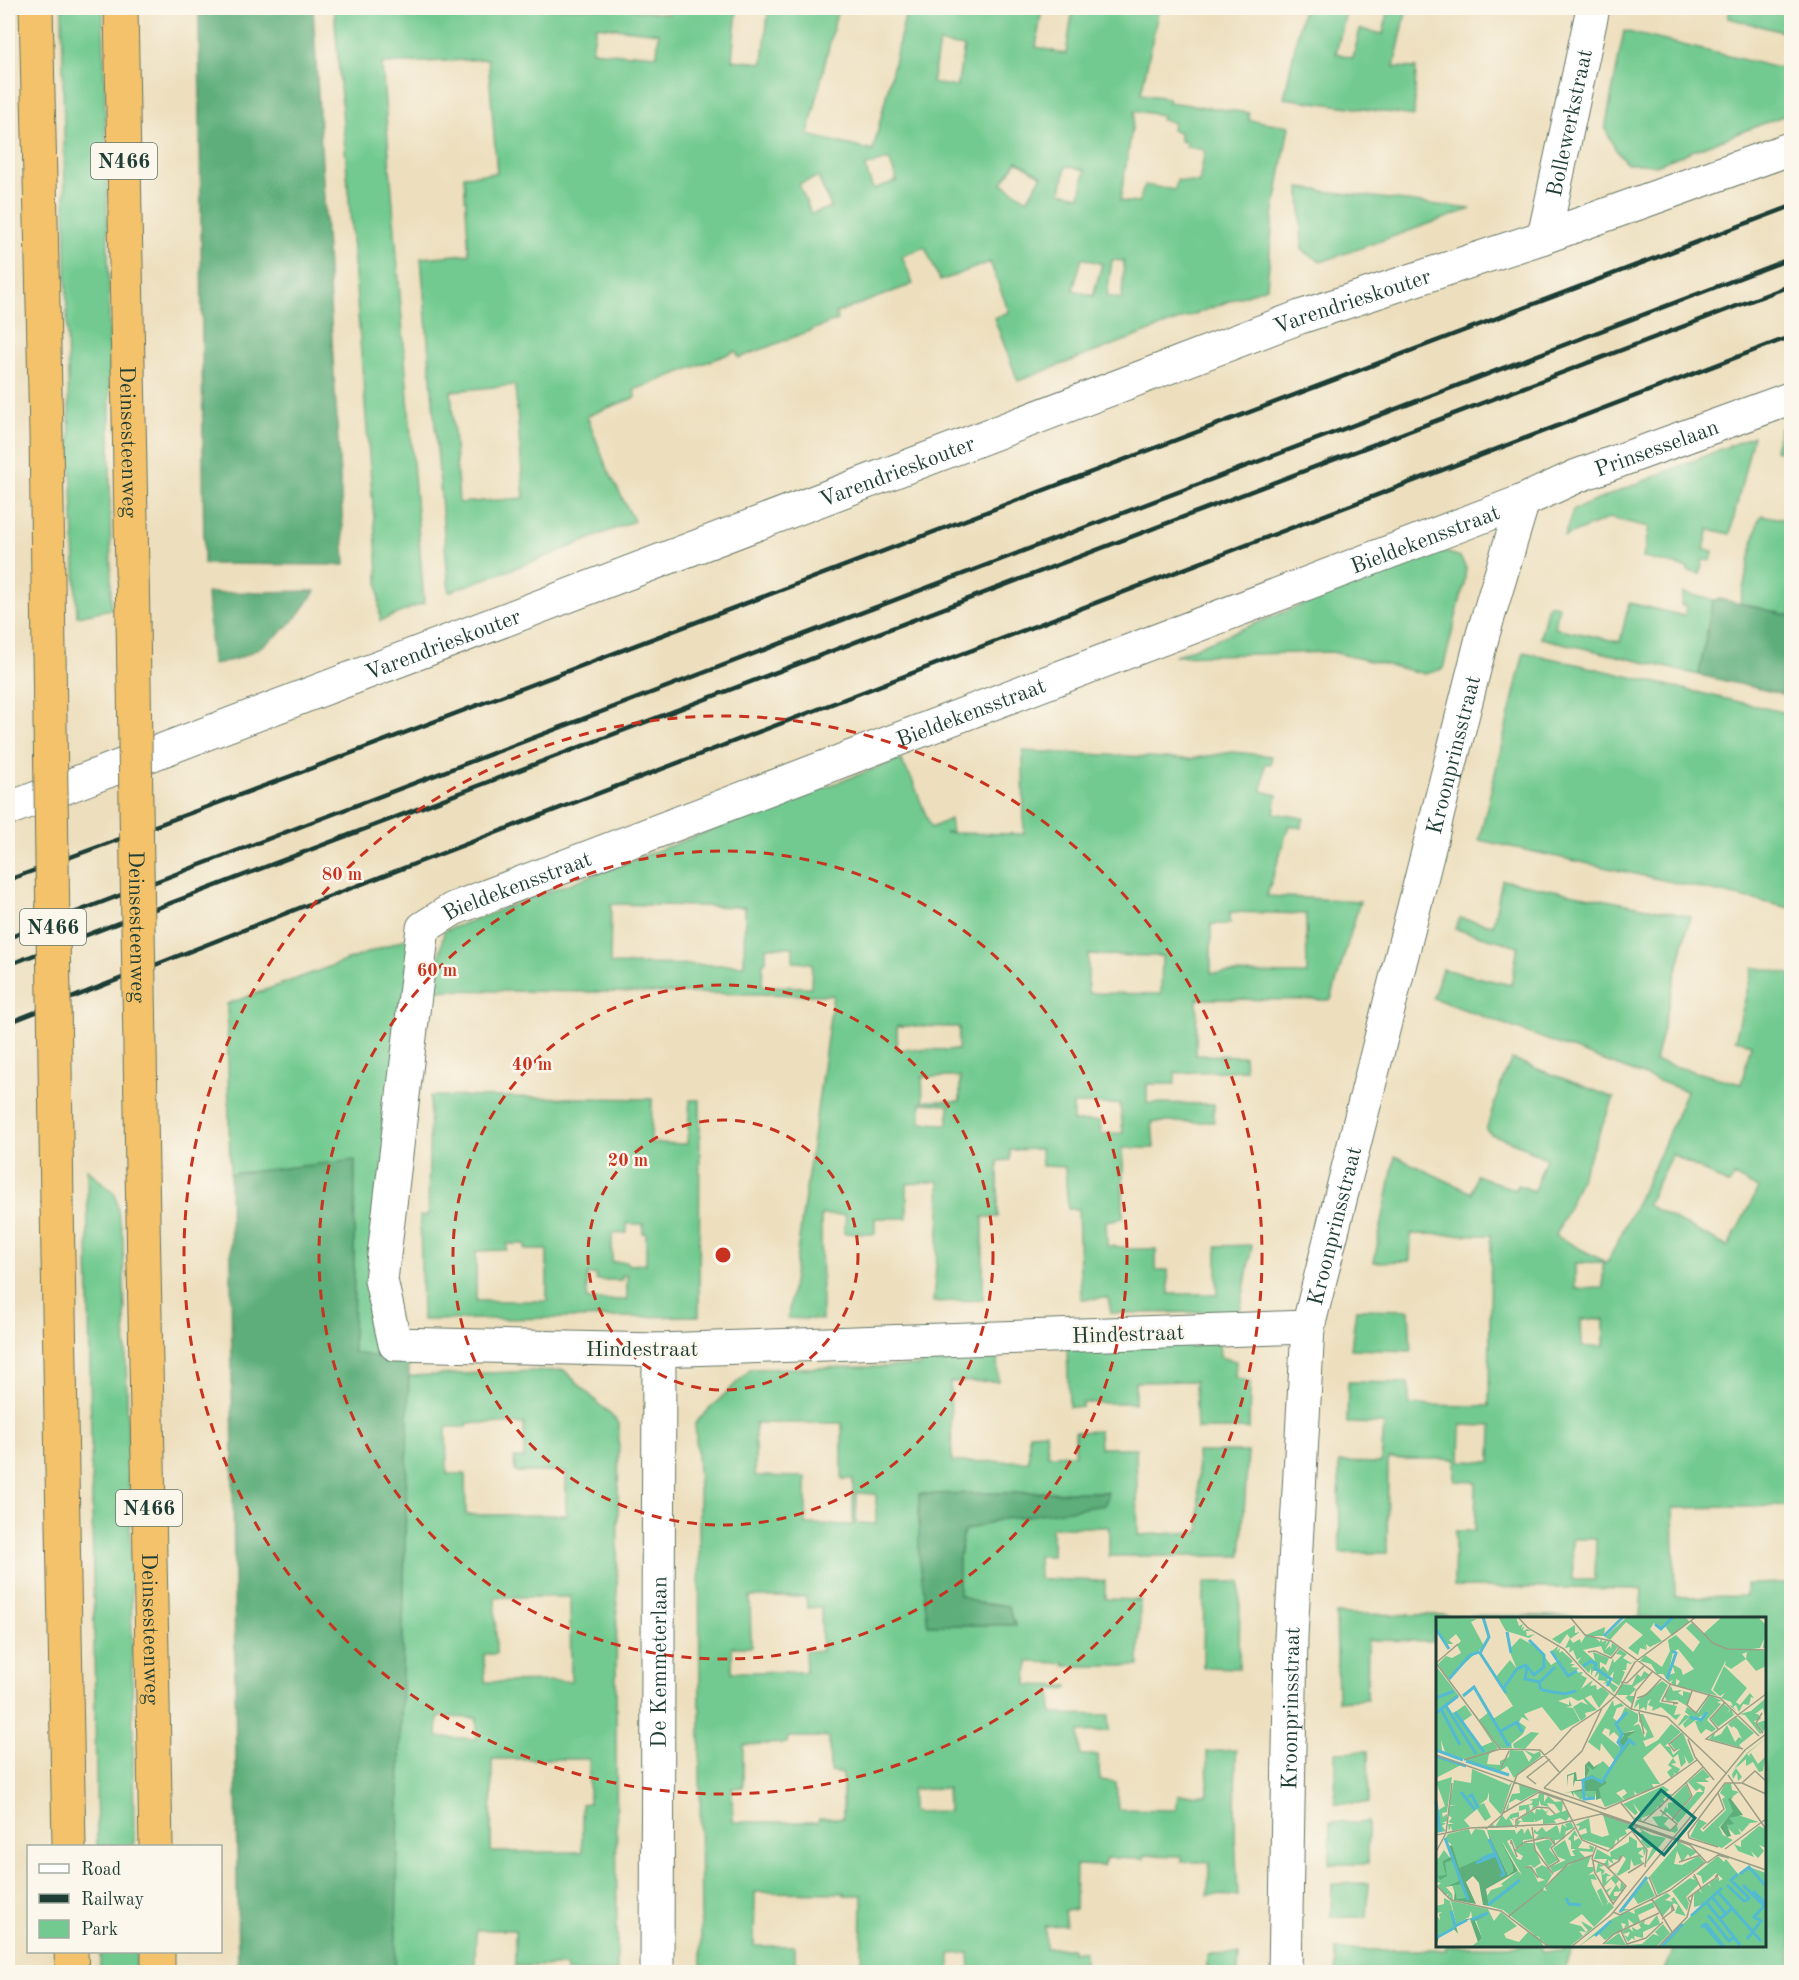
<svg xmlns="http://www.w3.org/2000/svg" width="1799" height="1980" viewBox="0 0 1799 1980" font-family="'Old Standard TT',serif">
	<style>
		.green { fill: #72ca90; stroke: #488462; stroke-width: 1.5; fill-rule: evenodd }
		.forest { fill: #5dae7a; stroke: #3e7657; stroke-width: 1.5 }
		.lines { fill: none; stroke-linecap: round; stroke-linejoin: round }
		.minor-casing { stroke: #677664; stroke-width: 35 }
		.tertiary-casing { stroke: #677664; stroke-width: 35 }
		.trunk-casing { stroke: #677664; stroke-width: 35 }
		.minor { stroke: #fff; stroke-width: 33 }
		.tertiary { stroke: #fff; stroke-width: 33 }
		.trunk { stroke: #f4c26a; stroke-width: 33 }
		.rail { stroke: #1f3d34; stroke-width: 4.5 }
		.trunk-bridge-casing { stroke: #677664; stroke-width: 35; stroke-linecap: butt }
		.trunk-bridge { stroke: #f4c26a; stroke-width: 33 }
		.ring { fill: none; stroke: #c8321e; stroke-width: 3; stroke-dasharray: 10 8 }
		.labels { text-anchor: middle; stroke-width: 5; stroke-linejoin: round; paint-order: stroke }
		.shield { fill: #fbf7ec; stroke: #61756b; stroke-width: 1.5 }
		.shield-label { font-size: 21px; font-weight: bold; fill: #1f3d34 }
		.street-label { font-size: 22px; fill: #1f3d34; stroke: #fbf7ec }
		.inset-river { fill: none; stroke: #53bad1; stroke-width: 3 }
		.inset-road { fill: none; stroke: #9b9e87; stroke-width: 1.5 }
		.view { fill: #0f766e; fill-opacity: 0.15; stroke: #0f766e; stroke-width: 3 }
		.inset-edge { fill: none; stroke: #1f3d34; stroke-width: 3 }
		.centre { fill: #c8321e; stroke: #fbf7ec; stroke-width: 3 }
		.ring-label { font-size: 18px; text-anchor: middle; font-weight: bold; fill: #c8321e; stroke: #fbf7ec; stroke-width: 5; stroke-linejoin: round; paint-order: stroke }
	</style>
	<rect width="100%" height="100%" fill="#fbf7ec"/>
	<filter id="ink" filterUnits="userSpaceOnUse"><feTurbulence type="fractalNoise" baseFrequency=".0167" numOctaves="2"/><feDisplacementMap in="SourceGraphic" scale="12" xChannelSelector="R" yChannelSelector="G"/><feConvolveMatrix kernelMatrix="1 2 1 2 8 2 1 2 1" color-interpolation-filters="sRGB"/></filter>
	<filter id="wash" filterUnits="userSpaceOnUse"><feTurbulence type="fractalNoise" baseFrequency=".008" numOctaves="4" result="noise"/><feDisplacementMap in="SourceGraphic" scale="24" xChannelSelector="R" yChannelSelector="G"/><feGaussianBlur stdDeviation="1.35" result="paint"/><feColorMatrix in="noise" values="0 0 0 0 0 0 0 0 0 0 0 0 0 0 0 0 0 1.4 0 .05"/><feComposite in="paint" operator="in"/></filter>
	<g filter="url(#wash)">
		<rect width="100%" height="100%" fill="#eddfbe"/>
		<path class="green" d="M62,8H103L109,290L111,609L77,616L68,387Z
			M334,8H635V10L669,14L670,8H838L808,135L873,151L907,8H1159L1141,94L1168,98V102L1249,113V120L1289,126L1273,216L1267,287L1018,381L994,318L1009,312L990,262L940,281L925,247L902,256L913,284L836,313L838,320L739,358L736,351L634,390L636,397L587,416L606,466L634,521L540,559L449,592L421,258L469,254L464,176L497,173L488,59L382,64L424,603L380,621L377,557ZM1042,8L1072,14L1066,54L1036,47ZM737,9L768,12L763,63L732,60ZM596,26L659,33L657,55L631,53V55L592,51ZM939,43L964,47L957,87L932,83ZM1135,111L1162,115L1161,120L1173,122L1172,130L1180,132V141L1187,142L1186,147L1205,150L1199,183L1177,180L1175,190L1145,185L1138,203L1120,201ZM889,159L897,181L873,189L865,167ZM1017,161L1042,176L1027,200L1002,183ZM1066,166L1085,170L1080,196L1061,192ZM818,177L831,207L811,214L799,184ZM1082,258L1102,264L1093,296L1073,290ZM1112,260L1124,261L1122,299L1107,296ZM515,385L524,498L459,503L451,391Z
			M1303,8H1347L1336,53L1353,58L1360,29L1383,34L1389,8H1407L1394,67L1416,68L1414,116L1284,98Z
			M1731,8H1791V34L1728,18Z
			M1624,31L1791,71V113L1656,165L1627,163L1616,150L1605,129Z
			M1300,188L1471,209L1321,262L1302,250Z
			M1791,425V454L1775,450L1780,428Z
			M1753,436L1730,534L1709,529L1704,549L1713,551L1711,561L1703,560L1700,574L1688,571V568L1643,558L1649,527L1610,518L1564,537L1573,510Z
			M1762,515L1791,521V616L1740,603L1758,521Z
			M1440,550L1460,557L1466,568L1464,585L1443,669L1425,674L1332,652L1174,656Z
			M1683,593L1713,600L1699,675L1540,638L1548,604L1559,606L1555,628L1620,642L1629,603L1684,616L1687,606L1681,605Z
			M1524,652L1791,714V908L1479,840Z
			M1023,751L1189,759L1233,752L1271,756V764H1265L1262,791L1277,795L1274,813L1304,818L1301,828L1289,825L1267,896L1360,901L1331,1000L1197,999L1196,1055L1244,1056L1245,1070L1175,1073V1084H1147V1103L1214,1104V1122H1152L1154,1148H1123V1218L1106,1221L1107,1246L1124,1247L1125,1249H1156V1270H1168L1169,1294H1217V1246L1252,1245L1240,1312L1111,1313L1108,1298L1081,1299L1078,1209H1068L1065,1167L1042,1166L1041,1149L1010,1150V1160L998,1161V1217H983V1300L933,1302L940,1216L939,1181L907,1184V1218H875V1234L844,1233L846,1215H821L822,1320L788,1318L833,995L433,990L444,931L900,759L912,779L931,828L950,819L952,832L945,833L1024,834ZM611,904L745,907L744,965L610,964ZM1230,912L1306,914L1307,974L1211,973V924H1230ZM766,947H793V962L812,963L811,987L762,986L763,963L766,962ZM1088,955L1162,956L1161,994L1088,993ZM897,1026L959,1027L958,1050L897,1049ZM922,1077H960V1101H923ZM921,1103L949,1105L948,1124L921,1123ZM1073,1104H1120L1123,1133L1101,1134L1100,1121L1073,1122Z
			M1502,880L1690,916L1655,1061L1741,1084L1751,1044L1735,1040L1753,967L1791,974V1506L1673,1508L1675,1597L1746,1596V1584L1791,1583V1972H1663L1675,1946H1764V1618H1438L1437,1638L1433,1637V1641L1368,1640L1367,1699L1338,1701L1336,1614L1640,1617L1642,1589L1454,1587L1455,1531H1475L1476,1482L1455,1481V1459H1388L1387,1553H1340L1339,1462L1381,1463L1384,1424L1347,1423L1348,1382L1409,1383V1405L1489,1406L1491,1235L1411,1234L1410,1261L1374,1262L1395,1156L1472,1193L1476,1175L1516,1190L1518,1185L1534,1191L1546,1158L1529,1151L1530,1149L1491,1134L1486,1130L1503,1078L1512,1059L1614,1098L1556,1236L1607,1263L1661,1152L1686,1091L1433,998L1442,969L1511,985L1518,946L1455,929L1460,918L1493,925ZM1672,1154L1729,1185L1734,1176L1758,1189L1728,1247L1647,1205ZM1603,1262V1288L1575,1289V1263ZM1581,1319H1604V1346L1582,1347ZM1461,1425L1492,1426L1491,1462L1460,1461ZM1572,1539H1596L1595,1580H1573Z
			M414,936L368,1295L375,1328L387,1360L353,1353L355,1161L230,1174L227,1004Z
			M430,1096L652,1099L651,1143L687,1144L690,1100H700L699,1316L422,1320L420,1216H428ZM627,1224H643V1233H646V1264L628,1265L627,1262H612V1234L627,1233ZM507,1244H525V1250H547V1301H476V1251L507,1250ZM587,1274L596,1275V1280H622V1275H627V1300H587Z
			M87,1169L115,1194L123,1237L131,1559L134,1846H97Z
			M1356,1309L1409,1310L1411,1351L1351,1349Z
			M1219,1343L1220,1357L1236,1361L1235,1377L1250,1382L1249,1429H1197L1195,1381L1135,1382V1403H1082V1407H1069L1067,1345Z
			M919,1351H997L998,1381L950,1382L952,1462L1029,1461V1433L1046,1432L1048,1455L1075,1454V1432L1099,1431L1100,1448H1136L1138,1535L1200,1532L1197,1452H1248L1241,1556H1109V1527H1052V1556H1038L1039,1579L1105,1581V1599L1140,1600L1139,1666H1065V1663L1028,1662L1027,1685L1068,1686L1067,1689L1051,1690L1052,1714L1109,1715V1731L1079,1732L1080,1755H1098L1100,1780L1116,1782L1118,1809L1176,1810L1178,1795L1208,1794L1207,1752L1236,1750L1235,1835L1238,1896L1208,1895L1209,1862H1182V1856L1144,1855V1859L1106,1858L1103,1866L1076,1865L1075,1909L1064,1911L1066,1925L1045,1926L1046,1948H1072V1952H1084V1972H970L969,1953L950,1954V1972H701L699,1488L695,1423L751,1369L920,1366ZM755,1423H842V1479H853V1525L806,1524V1477L755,1476ZM1046,1492H1107L997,1520L964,1531L959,1556V1595L977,1603L1008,1606L1014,1625H928L920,1494ZM857,1493L876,1494V1524L856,1523ZM750,1597H806L807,1608L821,1607L822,1651H805L806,1672H732V1647H751ZM788,1737H829L830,1772L843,1773V1818H819L818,1822H733L732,1788L743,1787V1745L787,1743ZM947,1788L948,1811L912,1812V1789ZM755,1892L844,1893V1895H862L861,1968H843V1971L795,1970V1946H754Z
			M564,1370L619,1423L616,1682L617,1972H566L565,1966H515V1930H476L475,1964H460V1972H395L409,1376ZM467,1423L524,1424V1458H514L515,1472H566V1515H466L465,1474H447L446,1427H467ZM495,1597H570L571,1681L485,1682L484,1654H496ZM438,1717L477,1718V1739L437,1737ZM492,1759H589V1803L582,1804V1852H491Z
			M1204,1582H1240L1239,1668L1203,1667Z
			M1368,1751L1369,1803H1335V1752Z
			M1330,1822H1368V1864H1330Z
			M1369,1883L1367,1917H1331L1332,1884Z
			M1446,1946H1542L1543,1951H1564L1565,1946H1574L1563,1972H1336V1950H1446Z
			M100,1952H136V1972H100Z
			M1239,1954L1238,1972H1207V1955Z"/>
		<path class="forest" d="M199,8H313L345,565L204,564Z
			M315,591C298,621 275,641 244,656C234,661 222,662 212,664L207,593Z
			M1720,599L1791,616V696L1699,675L1713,600Z
			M355,1160L353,1352L409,1364L395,1972H238L230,1174Z
			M1108,1492L1105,1505L997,1520L964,1531L959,1556V1595L977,1603L1008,1606L1015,1625H928L919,1555V1494Z"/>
	</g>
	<g filter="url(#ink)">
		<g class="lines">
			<g class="minor-casing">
				<g id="minor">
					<path id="s1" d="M1544,237L1593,8"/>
					<path id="s2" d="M1308,1327L659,1350L395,1344L381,1280L423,928L453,909L1523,501L1577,476L1792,398"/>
					<path id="s3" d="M657,1972L659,1350"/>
					<path id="s4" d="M1285,1972L1291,1637L1308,1327L1483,634L1523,501"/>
				</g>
			</g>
			<g class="tertiary-casing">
				<g id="tertiary">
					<path id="s5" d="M8,809L1300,317L1544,237L1792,148"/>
				</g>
			</g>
			<g class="trunk-casing">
				<g id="trunk">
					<path d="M36,8L46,433L49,652"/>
					<path id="s6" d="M121,8L133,621"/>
					<path id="s7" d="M142,1170L156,1846"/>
					<path d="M57,1203L69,1846"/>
					<path d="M71,1952L72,1972"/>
					<path d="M158,1952V1972"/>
				</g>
			</g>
			<use href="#minor" class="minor"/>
			<use href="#tertiary" class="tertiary"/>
			<use href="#trunk" class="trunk"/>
			<path class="rail" d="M8,880L291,776L1792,206
				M8,938L1792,258
				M8,965L1792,285
				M8,1023L307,905L1792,336"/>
			<g class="trunk-bridge-casing">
				<g id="trunk-bridge">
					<path id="s8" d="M133,621L142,1170"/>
					<path d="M49,652L57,1203"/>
				</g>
			</g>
			<use href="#trunk-bridge" class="trunk-bridge"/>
		</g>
	</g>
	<g class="ring">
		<circle cx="723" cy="1255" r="135"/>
		<circle cx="723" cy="1255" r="270"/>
		<circle cx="723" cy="1255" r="404"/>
		<circle cx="723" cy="1255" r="539"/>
	</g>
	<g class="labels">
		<g class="shield">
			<rect x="91" y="143" width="66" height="36" rx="4.5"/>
			<rect x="20" y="909" width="66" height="36" rx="4.5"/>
			<rect x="116" y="1490" width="66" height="36" rx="4.5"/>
		</g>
		<g class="shield-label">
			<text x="124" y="168">N466</text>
			<text x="53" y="934">N466</text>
			<text x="149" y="1515">N466</text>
		</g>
		<g class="street-label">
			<text dy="8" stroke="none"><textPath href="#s1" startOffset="117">Bollewerkstraat</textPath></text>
			<text dy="8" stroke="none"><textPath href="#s5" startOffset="1437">Varendrieskouter</textPath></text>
			<text dy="8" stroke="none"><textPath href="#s6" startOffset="434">Deinsesteenweg</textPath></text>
			<text dy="8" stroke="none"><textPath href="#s2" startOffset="2658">Prinsesselaan</textPath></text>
			<text dy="8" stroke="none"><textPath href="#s5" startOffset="951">Varendrieskouter</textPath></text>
			<text dy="8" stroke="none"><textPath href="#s2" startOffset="2409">Bieldekensstraat</textPath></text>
			<text dy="8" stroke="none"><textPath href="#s5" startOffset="465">Varendrieskouter</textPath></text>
			<text dy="8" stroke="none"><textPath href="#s2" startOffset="1923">Bieldekensstraat</textPath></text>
			<text dy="8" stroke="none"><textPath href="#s4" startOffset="1236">Kroonprinsstraat</textPath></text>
			<text dy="8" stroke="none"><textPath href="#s2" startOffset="1437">Bieldekensstraat</textPath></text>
			<text dy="8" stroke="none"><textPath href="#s8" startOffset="306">Deinsesteenweg</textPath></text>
			<text dy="8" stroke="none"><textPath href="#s4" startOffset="750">Kroonprinsstraat</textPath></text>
			<text transform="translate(1128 1333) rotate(-2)" y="8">Hindestraat</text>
			<text x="642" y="1356">Hindestraat</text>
			<text dy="8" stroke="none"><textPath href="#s7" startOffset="459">Deinsesteenweg</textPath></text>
			<text dy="8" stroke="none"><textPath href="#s3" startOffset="310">De Kemmeterlaan</textPath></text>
			<text dy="8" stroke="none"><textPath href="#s4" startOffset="264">Kroonprinsstraat</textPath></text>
		</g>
	</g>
	<g transform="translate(1436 1617)">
		<rect width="330" height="330" fill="#eddfbe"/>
		<path d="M0,0L41,2L35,5L48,29L12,61L19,73L2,47L10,39L16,41L25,36L21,28L25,24L20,17L13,23L17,27H9L0,13ZM62,0H80L83,9L87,7L85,12L88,9L87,14L91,12L95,14H90L91,19L99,17L93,21L70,14ZM191,0H236L224,12L218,6L214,12L226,24L214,30L210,27L211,32L207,27L211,33L204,31L202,38L192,31L207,18L190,5L174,23L169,20ZM238,0H249L254,5L236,19L229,9ZM286,0H322L330,8V32L327,31L328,22L324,31L316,32L330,34V49L320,54L310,42L311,35L306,37L310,42L295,52L289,48L290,43L275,73L282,79L241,69L244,64L240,62V69L235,66L237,63L233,65L227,57H221L215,47L204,44L209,38L226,50L234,34L232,23L240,18L257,35L264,25L250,11L256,6L267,17ZM242,32L258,52L247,58L245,52L236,47L239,56L232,58L237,35ZM139,8V16L144,15L134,22L137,26L144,22L145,26L150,18L169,10L168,19H157L164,25L165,21L166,25L171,23L169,29L172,24L174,25L169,33L174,29L175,32L176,26L182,30L175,39L168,36L165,29L147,33L159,44L157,35L173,41L170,48L164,45V52L167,49L172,55L177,41L178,46L186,38L180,37L184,32L191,37L187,41L195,46L198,43L195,47L191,46L190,53H186L189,55L183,69L176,64L178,54L171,63L182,70L178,76L171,66L167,67L170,64L162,63L163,56L158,61L161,54H157L155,59V51L153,56L142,45L145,40L141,43L137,33L133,36L134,30L129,31L134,21L131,17L124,27L116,22ZM84,21L102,31L115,48L123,43L116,34L122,29L121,34L124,31L123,36L126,34L137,44L134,47H139L135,50L143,51L137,56L147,55L145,58L151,61L145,72L157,63L154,69L160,68L161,73L166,70L176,79L173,77L163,91L155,78L149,81L161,93L149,96L150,100L145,104L137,90L145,85L152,88L147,82L142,84L135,80L122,84L133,88V83L136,89L130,90L137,91L144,104L125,114L106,90L88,97L93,104L86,100L83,105L90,110L87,117L75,127L76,131H64L43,103L53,95L57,102L77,89L59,61L74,43L81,52L73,33ZM0,49L23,79L10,89L15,97L18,95L24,103L19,95L29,88L36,98L26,105L44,130L56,125L41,102L62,131L53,137L51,147L64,148V144L73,140L74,133L87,134L93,145L96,140L88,133L98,137L104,134L105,139L78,161L71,149L63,155L9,135L5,123L6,134L0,132ZM288,49L311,71L300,85L304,88L314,76L318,81L315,80L313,88L307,87L303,95L300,88L297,90L300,94L293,88L297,89L295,85L285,81L289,76L284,79L277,73ZM208,54L214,58L197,70L200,72L193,79H199L196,87L190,81L187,84L192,78H181L186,67L196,68L201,57L205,60ZM226,64L232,68L223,85L241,89L238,98L245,97L240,103L225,90L216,94L217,90L212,88L215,82L212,84L210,94L208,90L203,93V86L198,92L200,84ZM235,69L237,74L246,73L242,76L247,79V74L255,76L251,89L241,83L231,84L228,79ZM274,78L286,84L281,85L285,87L271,103L280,112L276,115L270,112L265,117L262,112L259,104H265L272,94L249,111L247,107L254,99L243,109L242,108L249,98L254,99L249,95L251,90L262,96ZM330,81V110L328,114H327L321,106L330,103L327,91L319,97H322L325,102L318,104L326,116L324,117L309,98L304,97L315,94ZM177,83L178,89L185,86L188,89L181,91L177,101L182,105L189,90L202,97V104L197,109L203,107L209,121L211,114L203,104L204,97H207L218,120L207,124L210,130L222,123L235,107L245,115L229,129L234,130L237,138L244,132L239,133L234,126L247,116L258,143L253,147L248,138L250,145L245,150L242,137L237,141L240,146L235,147L244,152L241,157L236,155L239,157L235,161L231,155L236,151L232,148L237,141L224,126L207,141L224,167H216L218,171L201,177L198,174L199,178L189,183L186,180L191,176L188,172L180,176L188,183L169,190L161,174L158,182L148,179L145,183L137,175L159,174L149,173V163L156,161L164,166L162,170L171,166L168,163L194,124L190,120L199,113L187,116L181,107L188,119L184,127V121L178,115L173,119L174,113L169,111L166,116L186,132L179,144L165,126L164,134L152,125ZM288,87L294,92L291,96L295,92L298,98L282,110L275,102ZM300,100L318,116L303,128L306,131L273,122L279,115L278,120L285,117L291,108L299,125L303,120L306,122L301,112L297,109L296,111L292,107ZM95,115L103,116L89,132L78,131L77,127ZM330,121L311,137L315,141L313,138L315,136L322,147L329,140L327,154L323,155L317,145L310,149V142L300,151L306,160L302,164L301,156L297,162L296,157L302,148L296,154L311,136ZM0,139L25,148L0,161ZM167,144L174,151L165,164L156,159L150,162L154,153L150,148L157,152ZM36,152L73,168L76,165L68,190L65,198L53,184V175L51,182L43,188L48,186L55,200L49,204L41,192L28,203L34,210L16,214L15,209L13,214L12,207H18L12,205L16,201L12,198L13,189L20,188H13L18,163L35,166ZM267,152L274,160L269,162L273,165H260L269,170L268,176L242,206L238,202L261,175H267L264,171L260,174L252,165ZM16,160L11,195L6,196L7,200L11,197V204L6,206H10L6,209L10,214L0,216L1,194L9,189L0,165ZM295,166L296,173L303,175L293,182L298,194L283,210L287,218L297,223L286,231L254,220L263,202L271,206L264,212L267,215L290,193L286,182L289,180L284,176L289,167ZM83,167L103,174L85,184L80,182L73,186L72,194L70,192L76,177L84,176ZM250,167L255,179L237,201L231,195L226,199L233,201L228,207L235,213L241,208L242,213L239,216L223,210L216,200L225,199L231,187L230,190L232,192V186L238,185L237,180ZM227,169L233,173L227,177H236L230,184L231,179L227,182L229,185L224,187L227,188L223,192L222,189L216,197L205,201L206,204L198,201L206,198L197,186L202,196L199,198L187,187ZM103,176L108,177V185L112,179L119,185L127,184L126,195L131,193L134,199L130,204L124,201L118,203L120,206L107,207V202L99,205V202L98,205H84L81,210V203L87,205L85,201L96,194L99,197L100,192L105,193L104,190L110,195L113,192L110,197L114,199L124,195L118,187L111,186L113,190L105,188L103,183V188L96,192L97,188H93L94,193L90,196V192L83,194V200L76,201L79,204L73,201L78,210L52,211L57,207L59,210L66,198L70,203L75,197L83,195V189L95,187L97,184L93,183L102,181ZM167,198L200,210L189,213L191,217L183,221V226L180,222L177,232L146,222L144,218L151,216L150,211L142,214L144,209L139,208L153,201L155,216L166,220L173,218ZM298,199H305L323,205L314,206L306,215L302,211L305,217L299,218L291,210L293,201ZM135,205L138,211L130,214L128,222L119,223V227L114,220L99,222L103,218L98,216V212L101,215L106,210L110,215L121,208L124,217L126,207L131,211L129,207ZM323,209L330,212V231L323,228L328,234L322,241L315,234L318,240L302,234L298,227L305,230V224ZM92,211L97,222L87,223V227L80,232L76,222L71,224L81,242L85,243L87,239L79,234L89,226H97L105,246L98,251L95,248L88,250H95L102,265L109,263L102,260L99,252L106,248L112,251L116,258L107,273L111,274L109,271L131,248L155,239L151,250H157L158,254L152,258L158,257L161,263L155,262L156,267L168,291L161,274L165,271L172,285L170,289L173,285L178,290L158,310L146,297L133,306L145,309L150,315L143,314L147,319L152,313L148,309L145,304L157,311L133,330H114L67,293L53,289L51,279L55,273L67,269L65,267L82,254L86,258L66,224L76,247L77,254L72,258L51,213H79L80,217L85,212H87L88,217ZM203,211L215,218L230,221L209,248L217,230L211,231L205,224L207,219L201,216L206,215ZM33,212L35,218L39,212L48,213L59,236L22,252L16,228L9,222L12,217ZM139,213L142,220L138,218V224L143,221L146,225L142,231L154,232L153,228L158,230L157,235L143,234L149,240L117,256L114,250L130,243L122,240L117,231L129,223L135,239H139L136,234L140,232H135V224L132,222ZM193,219L201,224V231L208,230L210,234L208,239L207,232L202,236L208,240L204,241L207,246L198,249L195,242L194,252L182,259L178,255L181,257L190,242L186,238L183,243L176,242L178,247L172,243L173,250L166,246H169L171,242H158L161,232L175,240L174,235L193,225ZM113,222L117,227L113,232L122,243L112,249L99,226ZM241,224L261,235L254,240L252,237L246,245L241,234L238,247L246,248L263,239L269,246L222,278L214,260L211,263L219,279L202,287L197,279L187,292H194L182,296L241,228ZM8,233L14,241L6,244L8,250L9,245L18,242L24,264L19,267L25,266L31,282H21L16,268L10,270L16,277L17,283L13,282L15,278L12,281L11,280L13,277L8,278L2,268L5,266L0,265V240L2,242ZM282,239L288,245L290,242L302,257L313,250L330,256V330H224L266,288L258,290V277L263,273L266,276L264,272L272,267L275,270L273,266L283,260V264L287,262L280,256L267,267L265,259L260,257ZM162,246L168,249L163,250L169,254L166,258L170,256L175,259H171L170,265L178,258L183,263L180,267L184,273L185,265L189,269L186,274L178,275V279H182L178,284L174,283L169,274L176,270L171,276L173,279L180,268L175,262L167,271L165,254L160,256ZM256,259H258L263,267L250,280L253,286L251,294L236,274L254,261L259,263ZM231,276L235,279L229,283L237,285L235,282L238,280L250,299L239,296L242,288L238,286L226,300L218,284ZM8,281L14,284L19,310L0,320V298L4,303L3,297L6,295L0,296V289L8,287ZM15,284L52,292L58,304L65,295L81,309L68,317L70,321L83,325L92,315L103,320L108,330H35L46,321L40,303L36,301L35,294L33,300L20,307ZM217,285L219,290L202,298L204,304L198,307L192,302L193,309L188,311L190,307L185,306L187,312L169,323L162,316L142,330L176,302L192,294L199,297L198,293ZM221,298L224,307L207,315V321L198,319L199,323L196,321L192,325L188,318L192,320L194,315L187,317L186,314L193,311L197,315L196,310L201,313L205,311L203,307L209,303L208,307L213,308ZM227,307L234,316L220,330L168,327L183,316L190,328L206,327L217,317L223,319L219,315Z" fill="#72ca90" fill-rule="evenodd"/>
		<path d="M180,107L187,116L200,114L191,120L195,124L168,162L171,166L163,171L165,181L160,183V174L137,175L138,180L135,175L128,176L146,172V164H139L137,170L138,157L132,159V170L131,158L140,155L141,163L149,162V148L153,144L158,150L164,146L157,153L150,148L154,153L150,161L156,158L166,164L186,132L181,126L188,119ZM298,179L295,182L307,198L293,201L298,207L291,208L295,219L291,220L284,210L297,194L292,182ZM51,213L72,258L77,254L76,247L65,224L82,254L50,272L53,289L47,288L43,266L37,259L30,265L40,287L18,283L19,273L21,282L31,281L25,267L10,270L23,264L18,242L9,246L11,259L4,263L2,259L10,258L6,244L17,239L13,229L16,228L23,251L58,236ZM14,284L20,307L31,302L49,299L39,304L46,321L42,325L34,302L20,309L22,317L18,312L3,320L0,330V320L19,310Z" fill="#5dae7a"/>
		<path class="inset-river" d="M47,0L53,20L44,36L70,76M219,7L225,12L237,0M0,12L13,32M71,15L75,36M168,19L187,0M115,34L132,59L141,54M147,49L155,44L160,47L159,51L175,62L171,69M91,50L89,62L103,65L105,73M13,62L34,38L43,35M231,62L240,36L236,34M104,65L119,50M67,72L81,52L90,48L98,58L108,50V38L93,23M106,73L129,77L140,74M27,79L38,70L72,128L75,127M0,81L18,74M10,89L40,137M5,92L24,128M19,95L48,135M191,95L180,107L186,117L182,125L187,132L193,123L199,128M0,96L22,79M254,100L265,103L271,95M65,114L81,105L86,115M0,133L27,143M0,139L30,149M30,144L73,158M25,175L39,193M32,180L36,178L42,191M159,181L148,182L147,163L156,160L166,165L186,133M0,184L4,215M9,221L32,283M45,242L59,236L53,222M40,246L60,238L68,257L64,259M302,257L295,263L313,281L310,284M304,257L313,250L330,269M291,268L309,285M307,268L328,289L318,300L325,304L311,322M317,274L330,287M283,276L296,291L290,297M130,281L133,287L145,288M271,286L284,302L290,297L277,281M52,288L84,263M296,291L325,324M15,294L19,309L31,303M184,295L211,260M272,298L293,324L298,320M255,299L286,271M284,302L304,328M35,303L52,296M269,306L288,330M265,310L268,308L287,330M159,319L175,304M0,321L18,311M225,330L247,307"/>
		<path class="inset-road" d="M82,0L92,11L128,32L151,57L195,92L231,100L291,157M134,0L149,18L175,24L234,67L284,81L323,119M255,4L277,26L291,32L330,33M152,35L159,34L175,41L184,30M0,46L64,132M0,46L22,27M185,65L191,66L208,49M234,68L226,84L242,86L237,87M256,74L251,88L260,96L274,77M201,81L210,78L225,62M195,92L200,74L216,55M203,95L208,117M326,96L320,106L327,116M282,112L274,102L289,85M252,122L259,140L278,163M241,132L238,134L233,127L246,116M307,132L270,122L330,77M0,138L330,253M28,143L64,132L104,133L124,156M65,151L74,132M292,158L330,212M306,166L319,154L330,164M100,167L91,160L114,142M108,171L146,134L166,91L179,79L199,45L260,0M108,171L169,192L227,167L261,143M185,186L198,202L234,214L241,207L224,193M67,196L103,175L126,183L146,223L172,234L202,209M236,203L256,179L250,165M207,205L267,150M96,210L99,233L117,257M80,211V203L101,190L113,191L119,197L114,192M50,212L66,198L81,158L117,132L136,111L166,91M267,212L288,192L282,176M196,214L211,233L209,250M0,218L34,211L122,207L165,197L254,228L270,245L234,273L184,298L177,295M300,224L289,232L330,202M75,227V223L81,240M282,230L253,221L252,216L289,166H306L330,177M78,234L89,225L108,221H114L119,228M0,235L10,216L16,166M157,243L169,248L190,269L177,287L159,256L157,245V243L156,242L157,238L160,230M243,245L265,238M271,246L282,238L293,241M89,250H95L102,261M113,250L123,244L115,231L139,211M172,251L183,244L186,239L184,240L183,244M192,256L208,246M213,260L221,280M0,268L15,283L65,294L113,330M109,270L132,247L157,238M265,271L281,260L282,257L279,260M216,282L236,315M254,285L252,281L265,271L258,257M73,299L107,272M226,302L235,295L236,294L238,293L236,288V294M185,314L191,327L210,321L227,305M167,327L178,317L223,296M135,330L175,298L309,133L330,117M222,330L251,300L257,277"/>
		<path class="view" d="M225,173L259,201L228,238L194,210Z"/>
		<rect width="330" height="330" class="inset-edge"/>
	</g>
	<circle cx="723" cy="1255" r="9" class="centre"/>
	<g class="ring-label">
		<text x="342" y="880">80 m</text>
		<text x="437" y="976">60 m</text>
		<text x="532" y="1070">40 m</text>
		<text x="628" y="1166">20 m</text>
	</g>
	<rect width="1799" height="1980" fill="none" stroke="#fbf7ec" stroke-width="30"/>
	<rect x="27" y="1845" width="195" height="108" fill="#fbf7ec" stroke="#a3ada2" stroke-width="1.5"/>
	<rect x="39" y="1864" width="30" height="9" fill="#ffffff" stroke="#a3ada2" stroke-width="1.5"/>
	<text x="81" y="1875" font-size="18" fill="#1f3d34">Road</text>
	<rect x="39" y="1894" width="30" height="9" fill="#1f3d34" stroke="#a3ada2" stroke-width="1.5"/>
	<text x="81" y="1905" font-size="18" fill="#1f3d34">Railway</text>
	<rect x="39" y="1920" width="30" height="18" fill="#72ca90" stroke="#a3ada2" stroke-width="1.5"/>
	<text x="81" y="1935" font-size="18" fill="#1f3d34">Park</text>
</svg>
